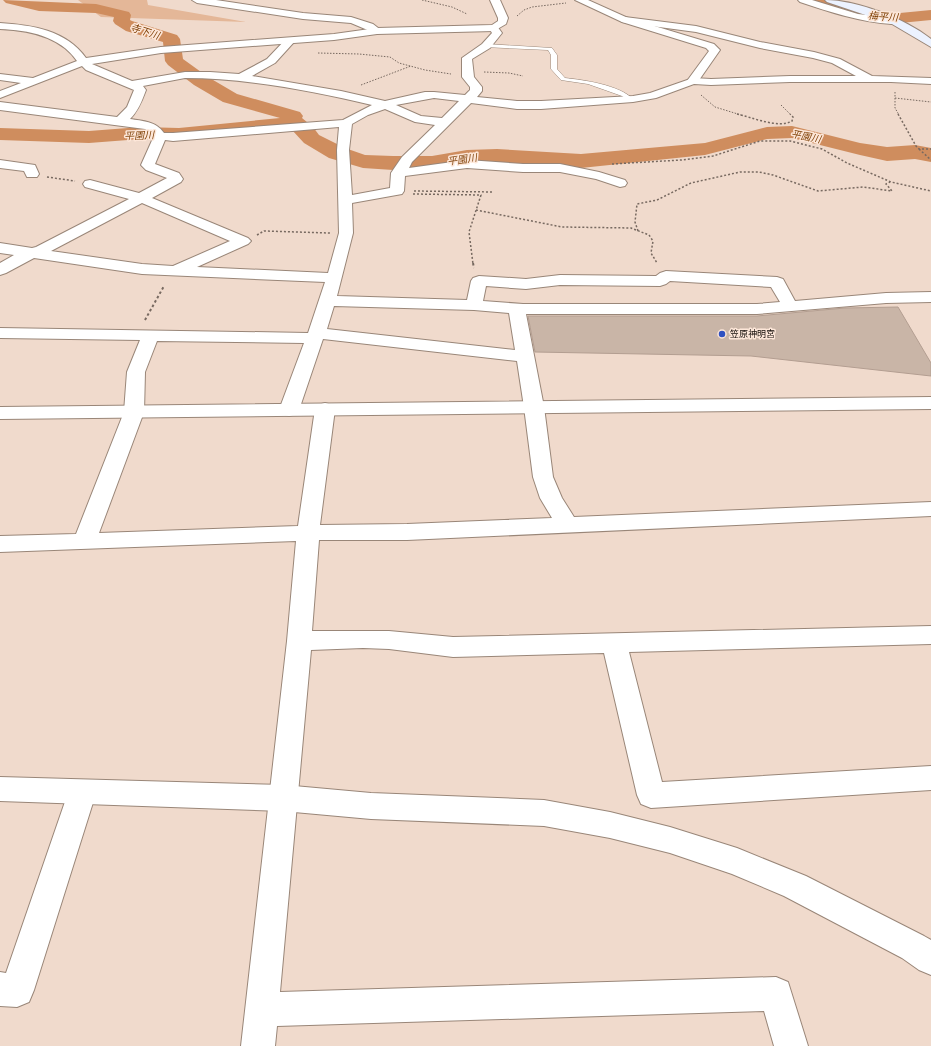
<svg xmlns="http://www.w3.org/2000/svg" width="931" height="1046" viewBox="0 0 931 1046" font-family="'PT Sans','Noto Sans JP',sans-serif">
	<style>
		.green { fill: #e4b798 }
		.lines { fill: none; stroke-linecap: round; stroke-linejoin: round }
		.river { fill: #cf8d5e; fill-rule: evenodd }
		.building { fill: #c9b5a7; stroke: #b39e91 }
		.service-casing { stroke: #998678; stroke-width: 1 }
		.minor-casing { stroke: #998678; stroke-width: 2 }
		.tertiary-casing { stroke: #998678; stroke-width: 2 }
		.secondary-casing { stroke: #998678; stroke-width: 2 }
		.path-far2 { stroke: #776960; stroke-width: 1; stroke-dasharray: 1.5 1.5; stroke-linecap: butt }
		.path-far1 { stroke: #776960; stroke-width: 1.5; stroke-dasharray: 2 2; stroke-linecap: butt }
		.path { stroke: #776960; stroke-width: 2; stroke-dasharray: 2.5 2.5; stroke-linecap: butt }
		.service { fill: #fff; fill-rule: evenodd }
		.minor { fill: #fff; fill-rule: evenodd }
		.tertiary { fill: #fff; fill-rule: evenodd }
		.secondary { fill: #ecf2ff; fill-rule: evenodd }
		.poi-dot { fill: #3051c1; stroke: #fde7d9; stroke-width: 1.5 }
		.labels { text-anchor: middle; stroke-width: 3; stroke-linejoin: round; paint-order: stroke }
		.far-poi-label { font-size: 9px; fill: #120b07; stroke: #fde7d9; text-anchor: start }
		.far-water-label { font-size: 10px; font-style: italic; fill: #804208; stroke: #fde7d9 }
	</style>
	<rect width="100%" height="100%" fill="#f0dacc"/>
	<path class="green" d="M78,0H147L148,5L246,22L101,17Z"/>
	<g class="lines">
		<path class="river" d="M3,0L96,4L129,12L131,15L130,20L132,21L177,35L180,39L183,59L208,77L237,94L300,112L303,116L302,118L313,127L319,135L345,148L365,155L393,156H432L467,150L497,149L581,154L705,143L767,127L792,126L860,143L887,147L915,145L931,148V162L915,159L887,161L860,155L792,138L767,139L705,155L581,168L497,163L467,164L432,170H393L363,168L329,158L304,143L292,130L179,140L141,139L89,143L0,140V128L89,131L141,127L179,128L280,118L223,102L194,85L168,65L165,61L163,42L126,31L115,24L113,21L114,17L96,13L39,11L6,3Z
			M806,0H831L869,11L900,13L931,10V20L900,23L868,21L809,3Z"/>
	</g>
	<path class="building" d="M898,307L931,363V376L751,356L535,352L528,316H757L845,308Z"/>
	<g class="lines">
		<g class="service-casing">
			<path id="service" d="M486,44L552,48L557,55V69L565,78C584,80 619,85 633,99L628,100L622,96L588,84L561,80L551,69V55L548,50L484,47V45Z"/>
		</g>
		<g class="minor-casing">
			<path id="minor" d="M192,0H216L303,13L351,17L373,24L382,31L377,34L351,23L303,19L197,3Z
				M798,0H812L858,14L892,18L897,21L892,24C860,22 830,12 800,2Z
				M625,17L696,26L760,42L814,52L840,59L872,76L931,78V84L891,82H790L711,85L694,84L656,98L633,102L541,109H517L471,103L412,162L409,168L467,160L523,164H560L599,172L625,180L627,183L625,186L620,187L596,179L560,172H523L467,168L405,176L404,191L402,194L352,203L353,233L337,296L467,300L471,281L473,278L479,276L526,279L560,275L656,276L660,273L666,271L777,277L783,279L795,301L886,293L931,292V302L886,303L757,314H526L544,407L553,477L562,498L574,517L931,502V516L407,540H319L312,631H389L453,637L931,626V644L629,652L662,782L931,766V790L651,808L641,804L637,795L604,653L453,657L389,649L363,648L311,650L280,992L776,977L788,982L808,1046H774L764,1011L277,1026L275,1046H241L287,641L296,541L0,552V536L76,534L124,412L127,372L140,340L0,338V328L308,333L325,282L142,274L34,258L6,273L0,275V263L14,255L0,253V243L32,248L36,247L129,199L85,187L83,184L85,181L90,180L139,193L167,178L146,170L141,165L154,136L151,133L145,129L0,110V102L117,117L127,107L134,90L86,70L82,66L0,98V91L21,83L0,80V74L33,78L77,61C60,36 28,30 0,29V23C32,25 66,30 86,58L161,47L165,48L166,50L161,53L92,64L132,81L185,72H210L239,74L267,59L286,39L290,38L295,41L275,63L252,76L341,91L385,101L425,92H434L465,95L470,90V87L462,77V58L482,44L492,33L489,28L494,25L497,26L502,33L490,48L472,59L474,77L482,87V91L477,97L517,101H541L633,96L650,93L693,78L711,79L790,76H856L832,63L813,58L760,48L696,32L622,22L620,20ZM185,78C245,78 314,91 372,105L343,120L173,133H164C156,121 142,121 130,119C138,111 142,101 146,90L143,86ZM434,98L459,101L442,118L421,116L396,105ZM385,109L415,122L435,125L402,157L391,173L390,188L352,195L349,150L352,124L368,115ZM339,127L337,150L339,233L328,273L197,267L248,244L251,241L248,238L152,198L181,182L183,179L179,173L155,164L165,140L173,141ZM142,203L230,241L173,266L142,264L51,251ZM670,281L771,287L780,302L757,304H523L483,301L486,286L526,289L560,285L660,286L666,284ZM334,306L474,310L509,313L515,350L327,329ZM323,339L517,361L524,407L533,477L540,498L552,518L407,524L320,525L335,409L332,405L325,403L318,405L315,409L298,526L99,533L144,412L145,372L157,341L304,343L279,410L282,414L289,416L296,414L299,410Z
				M0,160L35,165L39,174L37,177H27L24,171L0,168Z
				M82,781L92,784L96,793L34,990L29,1002L17,1007L0,1006V972L6,973L68,793L72,784Z"/>
		</g>
		<g class="tertiary-casing">
			<path id="tertiary" d="M490,0H500L508,18L506,24L494,31L377,34L334,40L161,53L156,50L161,47L334,34L377,28L492,25L498,21V18Z
				M575,0H588L628,18L714,44L720,50L697,83H689L687,81L709,51L706,48L622,22Z
				M931,397V409L0,419V407Z
				M0,777L283,785L371,793L544,800L610,812L670,827L737,848L806,876L924,936L931,940V975L919,970L902,958L784,896L732,874L670,853L610,838L544,826L371,819L283,811L0,801Z"/>
		</g>
		<g class="secondary-casing">
			<path id="secondary" d="M825,0C857,0 906,19 931,39V47L892,24L827,2Z"/>
		</g>
		<path class="path-far2" d="M422,0L452,7L467,14
			M517,16L524,10L532,7L566,3
			M318,53L359,54L390,57L399,63L425,70L451,74
			M484,72L509,73L523,76
			M361,85L411,66
			M895,92V108L899,115
			M701,95L715,107L741,115
			M895,98L931,102
			M781,105L791,115"/>
		<path class="path-far1" d="M737,114C751,117 779,129 792,121L793,117L790,114
			M898,114L916,146L919,149H931
			M919,149L931,160
			M612,164L681,160L713,156L760,141H790L822,149L847,163L891,182L931,191
			M47,177L75,181
			M414,191L494,192
			M413,194L481,195L469,232L473,264
			M476,210L562,227L631,228L649,235L653,241L651,253L657,263
			M638,231L635,222L637,204L657,200L691,183L740,172H759L773,175L818,191L863,187L892,191L886,184L890,182
			M257,235L264,231L330,233"/>
		<path class="path" d="M473,263L474,268
			M145,320L164,286"/>
		<use href="#service" class="service"/>
		<use href="#minor" class="minor"/>
		<use href="#tertiary" class="tertiary"/>
		<use href="#secondary" class="secondary"/>
	</g>
	<circle class="poi-dot" cx="722" cy="334" r="4"/>
	<g class="labels">
		<g class="far-poi-label">
			<text x="730" y="337">笠原神明宮</text>
		</g>
		<g class="far-water-label">
			<text transform="translate(883 16) rotate(4)" y="4">梅平川</text>
			<text transform="translate(145 31) rotate(18)" y="4">寺下川</text>
			<text transform="translate(139 135) rotate(-2)" y="4">平園川</text>
			<text transform="translate(806 136) rotate(11)" y="4">平園川</text>
			<text transform="translate(462 159) rotate(-8)" y="4">平園川</text>
		</g>
	</g>
</svg>
